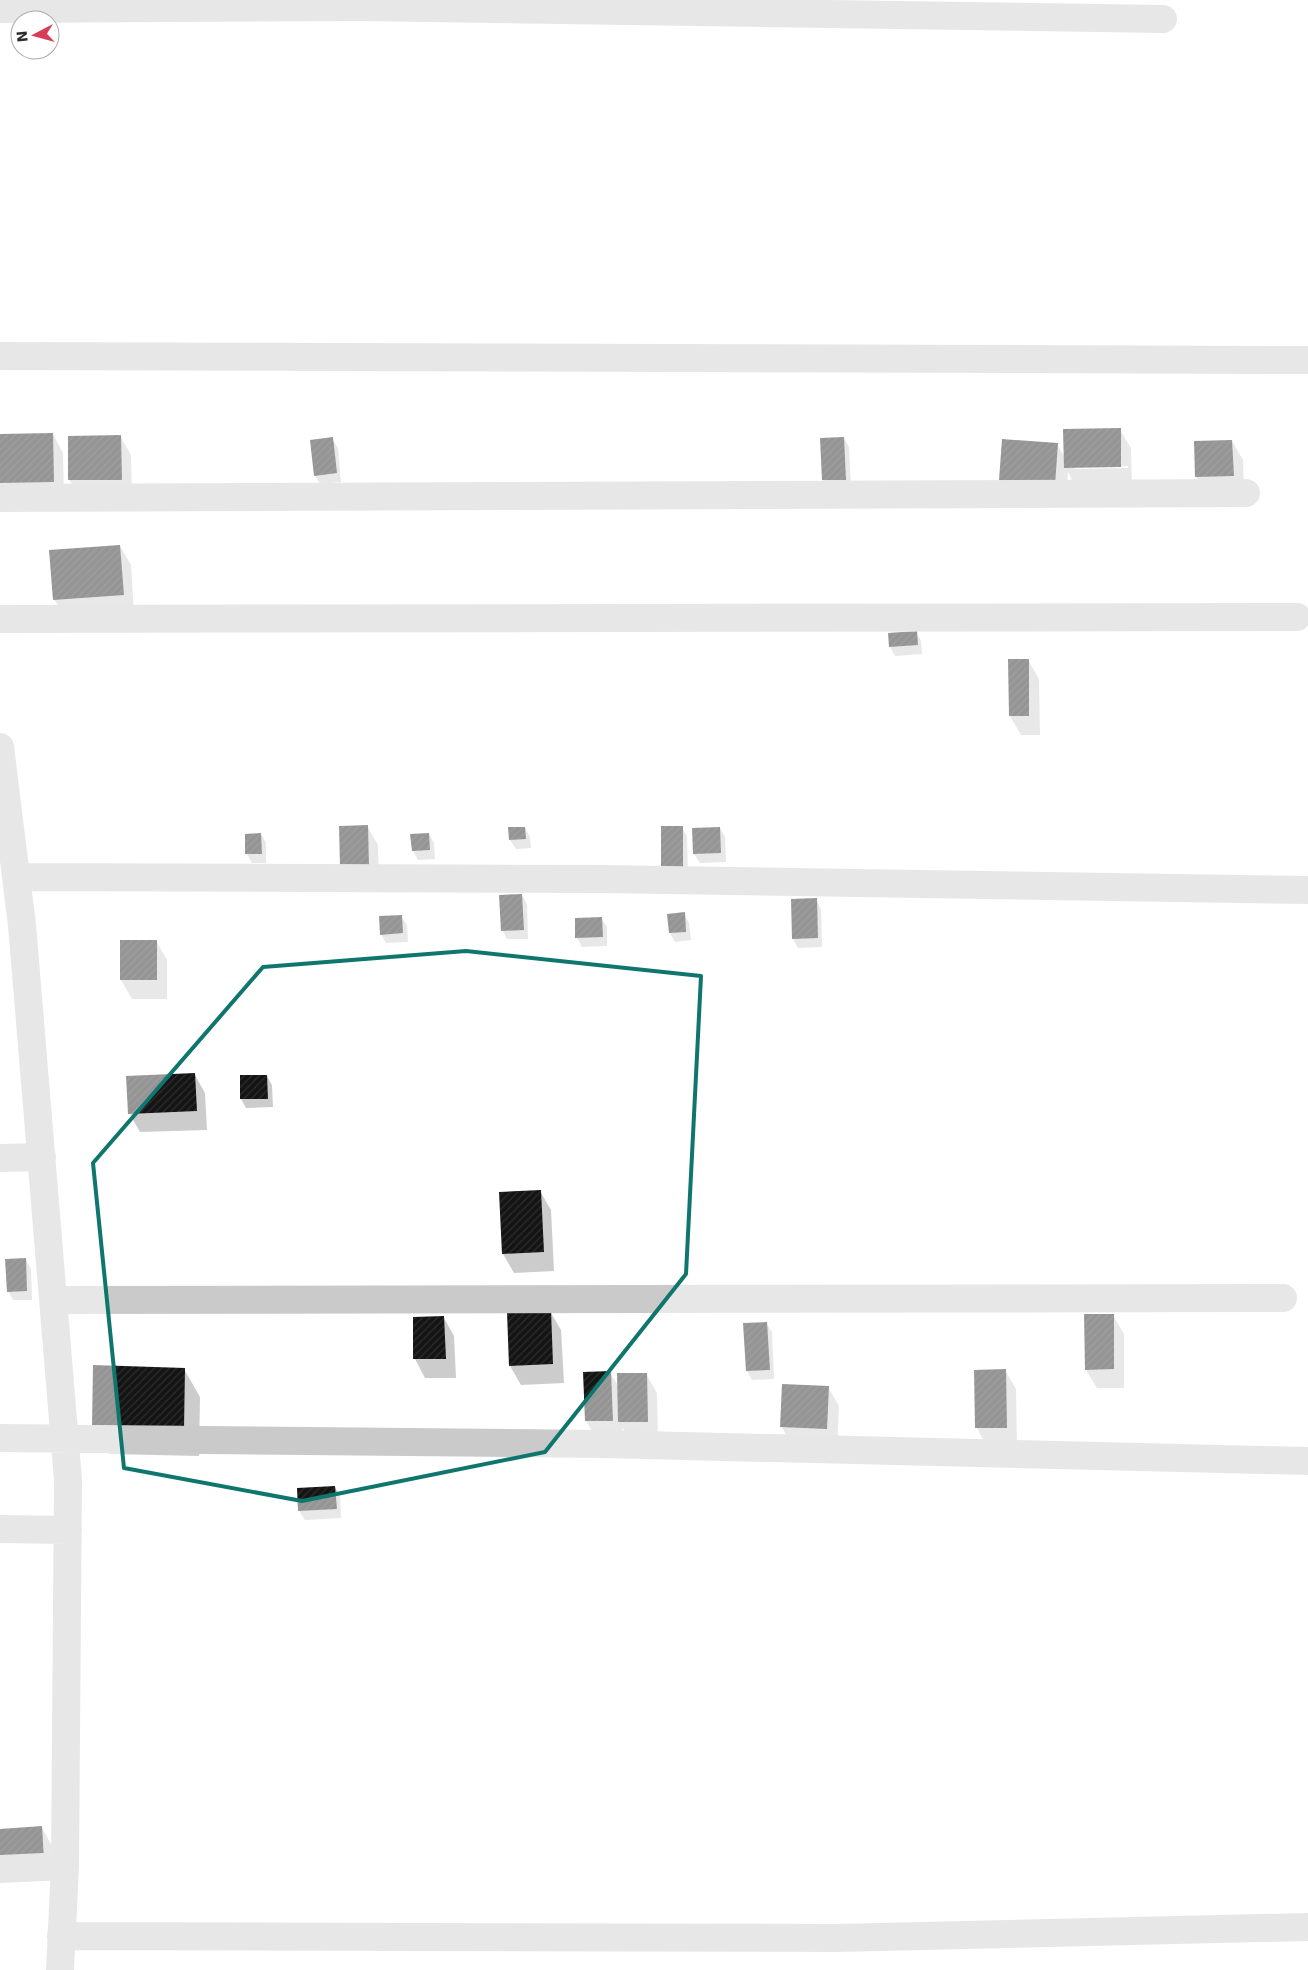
<svg xmlns="http://www.w3.org/2000/svg" width="1308" height="1970" viewBox="0 0 1308 1970" font-family="'DejaVu Sans',sans-serif">
	<style>
		.shadow { fill: #0003; fill-rule: evenodd }
		.building { fill: url(#building-hatch) }
		.lines { fill: none; stroke-linecap: round; stroke-linejoin: round }
		.street { stroke: #cacaca; stroke-width: 28 }
		.marked { fill: none; stroke: #0f766e; stroke-width: 4; stroke-linejoin: round }
	</style>
	<defs>
		<pattern id="building-hatch" width="6" height="6" patternUnits="userSpaceOnUse" patternTransform="scale(1.25)"><rect width="6" height="6" fill="#141414"/><path d="M-1 1l2-2M0 6l6-6M5 7l2-2" fill="none" stroke="#2e2e2e"/></pattern>
	</defs>
	<rect width="100%" height="100%" fill="#fff"/>
	<path class="shadow" d="M1120,430L1131,448L1132,486L1076,487L1068,472L1065,503L1011,499L1000,480L1057,444L1065,458ZM1128,466V468L1074,469V467Z
		M53,434L63,453L64,501H0V435Z
		M120,436L131,455L132,498H80L69,479Z
		M844,438L849,447L851,489H828L823,480L821,439Z
		M332,439L338,448L341,482L320,484L315,475Z
		M1232,441L1243,460L1244,494L1207,495L1196,477Z
		M120,546L131,565L134,613L65,618L54,599Z
		M916,632L921,641L922,654L895,656L890,647L889,634Z
		M1010,660H1028L1039,679L1040,735H1021L1010,716Z
		M367,826L378,845L379,884H352Z
		M682,827L687,836L688,879H668Z
		M525,828L530,837L531,848L516,849L510,840Z
		M720,828L725,837L726,862L700,863L694,854Z
		M261,834L266,843V863H252L247,854Z
		M429,834L434,843L435,859L418,860L413,851L412,835Z
		M522,895L527,904L528,939H507L502,930Z
		M816,900L821,909L822,947L798,948L793,939Z
		M684,914L689,923L691,940L675,942L670,933Z
		M401,916L407,925L408,942L386,943L381,934Z
		M601,918L607,927V946L582,947L577,938Z
		M156,941L167,960V999H132L121,980V942Z
		M195,1075L205,1093L207,1130L140,1132L129,1113Z
		M267,1076L272,1085L273,1107L246,1108L241,1099Z
		M540,1191L551,1210L554,1271L514,1273L503,1254L500,1193Z
		M26,1260L31,1269L32,1300H13L8,1291Z
		M550,1311L561,1330L564,1383L521,1385L510,1366L508,1313Z
		M1113,1315L1124,1334V1388H1097L1086,1370Z
		M414,1318H444L454,1336L456,1378H425L415,1359Z
		M766,1323L772,1332L774,1379L752,1380L747,1371Z
		M184,1369L200,1397L199,1456L109,1454L93,1426Z
		M1005,1370L1016,1389L1017,1446L987,1447L977,1428L975,1371Z
		M610,1373L619,1387L646,1374L657,1393L658,1440L630,1441L622,1427L623,1439H597L586,1421Z
		M783,1385L828,1387L839,1406L837,1447L792,1446L782,1427Z
		M335,1487L340,1496L341,1518L305,1520L299,1511L298,1489Z
		M42,1828L52,1846L54,1879L0,1830Z"/>
	<path class="building" d="M1121,428V467L1064,468L1063,429Z
		M53,433L54,482L0,483V434Z
		M121,435L122,480H68V436Z
		M333,437L337,473L314,476L310,440Z
		M844,437L846,480H822L820,438Z
		M1002,439L1058,443L1055,485L999,480Z
		M1232,440L1234,476L1195,477L1194,441Z
		M120,545L124,595L53,600L49,550Z
		M917,631L918,645L889,647L888,633Z
		M1008,659H1029V716H1009Z
		M368,825L369,866H340L339,826Z
		M661,826H683V870H661Z
		M508,827H525L526,839L509,840Z
		M720,827L721,853L693,854L692,828Z
		M261,833L262,854H245V834Z
		M429,833L430,850L412,851L410,834Z
		M522,894L524,930L501,931L499,895Z
		M817,898L818,938L792,939L791,899Z
		M685,912L686,932L669,933L667,914Z
		M402,915L403,933L380,935L379,916Z
		M602,917L603,937L575,938V918Z
		M120,940H157V980H120Z
		M195,1073L197,1111L128,1114L126,1076Z
		M240,1075H267L268,1099H240Z
		M541,1190L544,1252L502,1254L499,1192Z
		M26,1258L27,1291L7,1292L5,1259Z
		M551,1310L553,1364L509,1366L507,1312Z
		M1084,1314H1114V1369L1085,1370Z
		M444,1316L446,1359H413V1317Z
		M767,1322L770,1370L746,1371L743,1323Z
		M93,1365L185,1368L184,1429L92,1426Z
		M1006,1369L1007,1428H975L974,1370Z
		M611,1371L613,1421H585L583,1372Z
		M617,1373H647L648,1422H618Z
		M782,1384L829,1386L827,1429L780,1427Z
		M335,1486L337,1509L298,1511L297,1488Z
		M42,1826L44,1860L0,1863V1829Z"/>
	<g class="lines">
		<path class="street" d="M0,9L362,7L1163,19
			M0,356L1308,360
			M0,498L1246,493
			M0,619L1297,617
			M0,747L22,925L68,1480L65,1866L60,1970
			M17,877L602,879L1308,890
			M0,1158L42,1157
			M54,1300L1283,1298
			M0,1438L603,1444L1308,1461
			M0,1529L68,1530
			M0,1869L65,1866
			M61,1936L837,1938L1308,1927"/>
	</g>
	<path d="M0 0H1308V1970H0ZM466,951L701,976L686,1274L545,1452L302,1501L124,1468L93,1163L263,967Z" fill="#fff" fill-opacity=".55" fill-rule="evenodd"/>
	<path class="marked" d="M466,951L701,976L686,1274L545,1452L302,1501L124,1468L93,1163L263,967Z"/>
	<g transform="translate(35 35) rotate(264)"><circle r="24" fill="#ffffff" stroke="#ababab"/>
	<path d="M0-4L9 19L0 12L-9 19Z" fill="#d73c57"/>
	<text y="-8" font-size="14" font-weight="bold" text-anchor="middle" fill="#2d2d2d">N</text>
	</g>
</svg>
